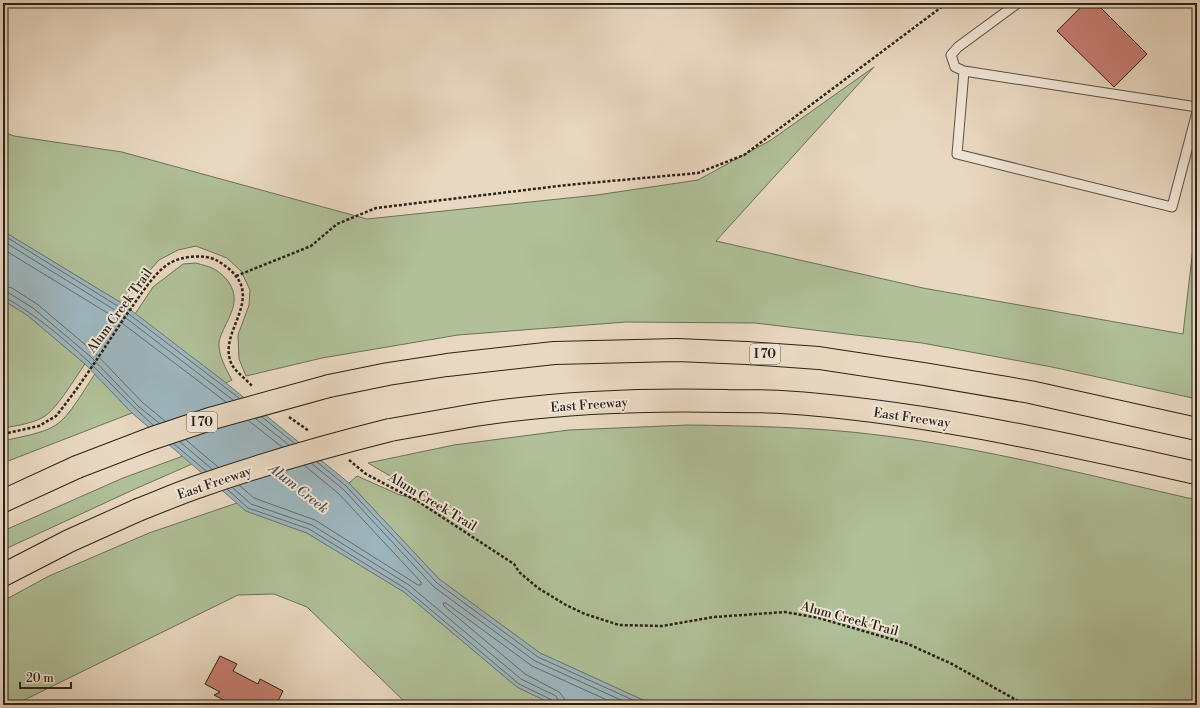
<svg xmlns="http://www.w3.org/2000/svg" width="1200" height="708" viewBox="0 0 1200 708" font-family="'Libre Bodoni',serif">
	<style>
		.green { fill: #b0c098; stroke: #6d7158 }
		.water { fill: #9db6be; stroke: #6f7b7b }
		.lines { fill: none; stroke-linecap: round; stroke-linejoin: round }
		.shore { stroke: #646c6a; stroke-width: 1 }
		.building { fill: #c97f74; stroke: #2a2217 }
		.lane-casing { stroke: #5a5042; stroke-width: 11 }
		.highway-casing { stroke: #2a2217; stroke-width: 24 }
		.path { stroke: #2a2217; stroke-width: 2.5; stroke-dasharray: 3 2; stroke-linecap: butt }
		.lane { stroke: #f1e6d7; stroke-width: 9 }
		.highway { stroke: #e9d8c1; stroke-width: 22 }
		.highway-bridge-casing { stroke: #2a2217; stroke-width: 24; stroke-linecap: butt }
		.highway-bridge { stroke: #e9d8c1; stroke-width: 22 }
		.labels { text-anchor: middle; stroke-width: 4; stroke-linejoin: round; paint-order: stroke }
		.shield { fill: #f1e6d7; stroke: #665d51; stroke-width: 1 }
		.shield-label { font-size: 12px; font-weight: bold; fill: #2a2217 }
		.street-label { font-size: 13px; fill: #2a2217; stroke: #f1e6d7 }
		.water-label { font-size: 14px; font-style: italic; fill: #4c4e49; stroke: #f1e6d7 }
	</style>
	<rect width="100%" height="100%" fill="#e9d8c1"/>
	<filter id="stains"><feTurbulence type="fractalNoise" baseFrequency=".005" numOctaves="4"/><feColorMatrix values="0 0 0 0 .2 0 0 0 0 .09 0 0 0 0 .02 0 0 0 .5 -.17"/></filter>
	<radialGradient id="worn" r=".72"><stop offset=".6" stop-color="#630" stop-opacity="0"/><stop offset="1" stop-color="#630" stop-opacity=".3"/></radialGradient>
	<path class="green" d="M874,67L716,241L923,288L1183,334L1197,214V399L1052,367L922,343L755,323L626,322L458,335L322,358L246,376L239,359L238,335L249,305L250,290L241,271L227,258L196,246L178,250L159,260L143,278L123,304L3,231V132L14,136L122,152L367,219L597,195L698,180L771,140Z
		M196,263C202,265 209,266 214,269C231,279 239,295 231,313C228,322 221,332 219,342C218,355 226,369 232,380L226,383L135,314L153,287L183,264Z
		M3,300L27,315L85,364C75,378 58,407 45,416C35,423 15,426 3,428Z
		M95,374L132,413L3,463V441C19,437 42,434 56,425C70,416 85,388 95,374Z
		M688,425C751,426 815,427 878,435C986,448 1091,476 1197,500V705H654L540,653L439,579L349,483L357,476L400,495L438,504L368,463L454,445L569,430Z
		M183,456L192,464L135,489L3,550V531L123,478Z
		M237,503L246,511L307,533L404,592L517,687L554,705H408L307,607L274,594L238,595L14,705H3V601L49,576L149,533Z"/>
	<path class="water" d="M3,231L123,304L226,383L349,483L439,579L540,653L654,705H554L517,687L404,592L307,533L246,511L132,413L85,364L27,315L3,300Z"/>
	<g class="lines">
		<path class="shore" d="M3,235L121,308L239,398
			M3,241L118,312L233,400
			M3,249L114,317L226,402
			M3,286L12,288L37,304L95,353L142,402L165,421
			M3,292L9,293L33,308L91,357L138,406L159,423
			M3,297L6,298C36,315 63,338 88,361C110,382 130,405 153,425
			M262,417L294,443
			M256,419L289,445
			M249,421L282,447
			M186,440L218,467
			M180,442L212,469
			M174,444L206,471
			M317,462L346,486L437,583L538,657L644,705
			M311,463L343,489L434,587L535,661L632,705
			M239,485L254,498L315,520L418,585H421V582L339,494L304,465
			M233,488L251,504L312,525L409,585L521,679L556,696L558,700L559,705
			M227,489L248,508L309,529L406,589L519,684L552,700L554,705
			M565,705L564,698L559,692L525,674L444,606L443,603H446L532,666L618,705"/>
	</g>
	<path class="building" d="M1085,3H1096L1147,54L1114,87L1057,31Z
		M220,656L237,664L233,671L258,684L260,679L283,691L276,705H233L214,695L220,692L205,684Z"/>
	<g class="lines">
		<g class="lane-casing">
			<path id="lane" d="M1018,3L958,47L951,55L955,67L964,71L1197,107
				M964,71L957,154L1172,207L1197,112"/>
		</g>
		<g class="highway-casing">
			<path id="highway" d="M329,386L388,374L447,365L554,353L677,350L747,353L819,358L924,374L1030,392L1197,429
				M390,430C419,425 447,420 475,415C559,402 644,399 728,401C746,401 764,401 781,402C922,411 1060,443 1197,473
				M3,501L77,467
				M3,575L69,541L138,510"/>
		</g>
		<path class="path" d="M236,276L311,246L337,224L376,208L567,185L698,173L744,155L947,3
			M289,417L309,431
			M3,434L39,426L56,416C82,384 104,348 127,314C138,299 154,272 170,263C182,256 204,254 216,260C227,266 239,276 242,288C248,314 219,339 232,365C237,373 247,380 253,387
			M349,460L366,474L419,502L514,564L519,572L538,588L566,605L585,614L619,625L662,626L714,617L785,612L819,618L908,644L952,664L1018,701L1034,705"/>
		<use href="#lane" class="lane"/>
		<use href="#highway" class="highway"/>
		<g class="highway-bridge-casing">
			<path id="highway-bridge" d="M77,467L150,439L213,418L329,386
				M138,510C159,502 179,493 200,486C263,464 326,446 390,430"/>
		</g>
		<use href="#highway-bridge" class="highway-bridge"/>
	</g>
	<g class="labels">
		<g class="shield">
			<rect x="750" y="344" width="30" height="20" rx="3"/>
			<rect x="187" y="412" width="30" height="20" rx="3"/>
		</g>
		<g class="shield-label">
			<text x="765" y="358">I 70</text>
			<text x="202" y="426">I 70</text>
		</g>
		<g class="street-label">
			<text transform="translate(119 310) rotate(-54)" y="5">Alum Creek Trail</text>
			<text transform="translate(589 404) rotate(-4)" y="5">East Freeway</text>
			<text transform="translate(912 417) rotate(8)" y="5">East Freeway</text>
			<text transform="translate(214 482) rotate(-19)" y="5">East Freeway</text>
			<text transform="translate(433 501) rotate(31)" y="5">Alum Creek Trail</text>
			<text transform="translate(850 618) rotate(15)" y="5">Alum Creek Trail</text>
		</g>
		<g class="water-label">
			<text transform="translate(299 488) rotate(38)" y="5">Alum Creek</text>
		</g>
	</g>
	<rect width="1200" height="708" fill="none" stroke="#e9d8c1" stroke-width="16"/>
	<rect x="4" y="4" width="1192" height="700" fill="none" stroke="#2a2217" stroke-width="2"/>
	<rect x="8" y="8" width="1184" height="692" fill="none" stroke="#2a2217"/>
	<path d="M20 682v6h51v-6" fill="none" stroke="#2a2217" stroke-width="2"/>
	<text x="26" y="682" font-size="12" fill="#2a2217" stroke="#f1e6d7" stroke-width="3" paint-order="stroke">20 m</text>
	<rect width="100%" height="100%" filter="url(#stains)"/>
	<rect width="100%" height="100%" fill="url(#worn)"/>
</svg>
